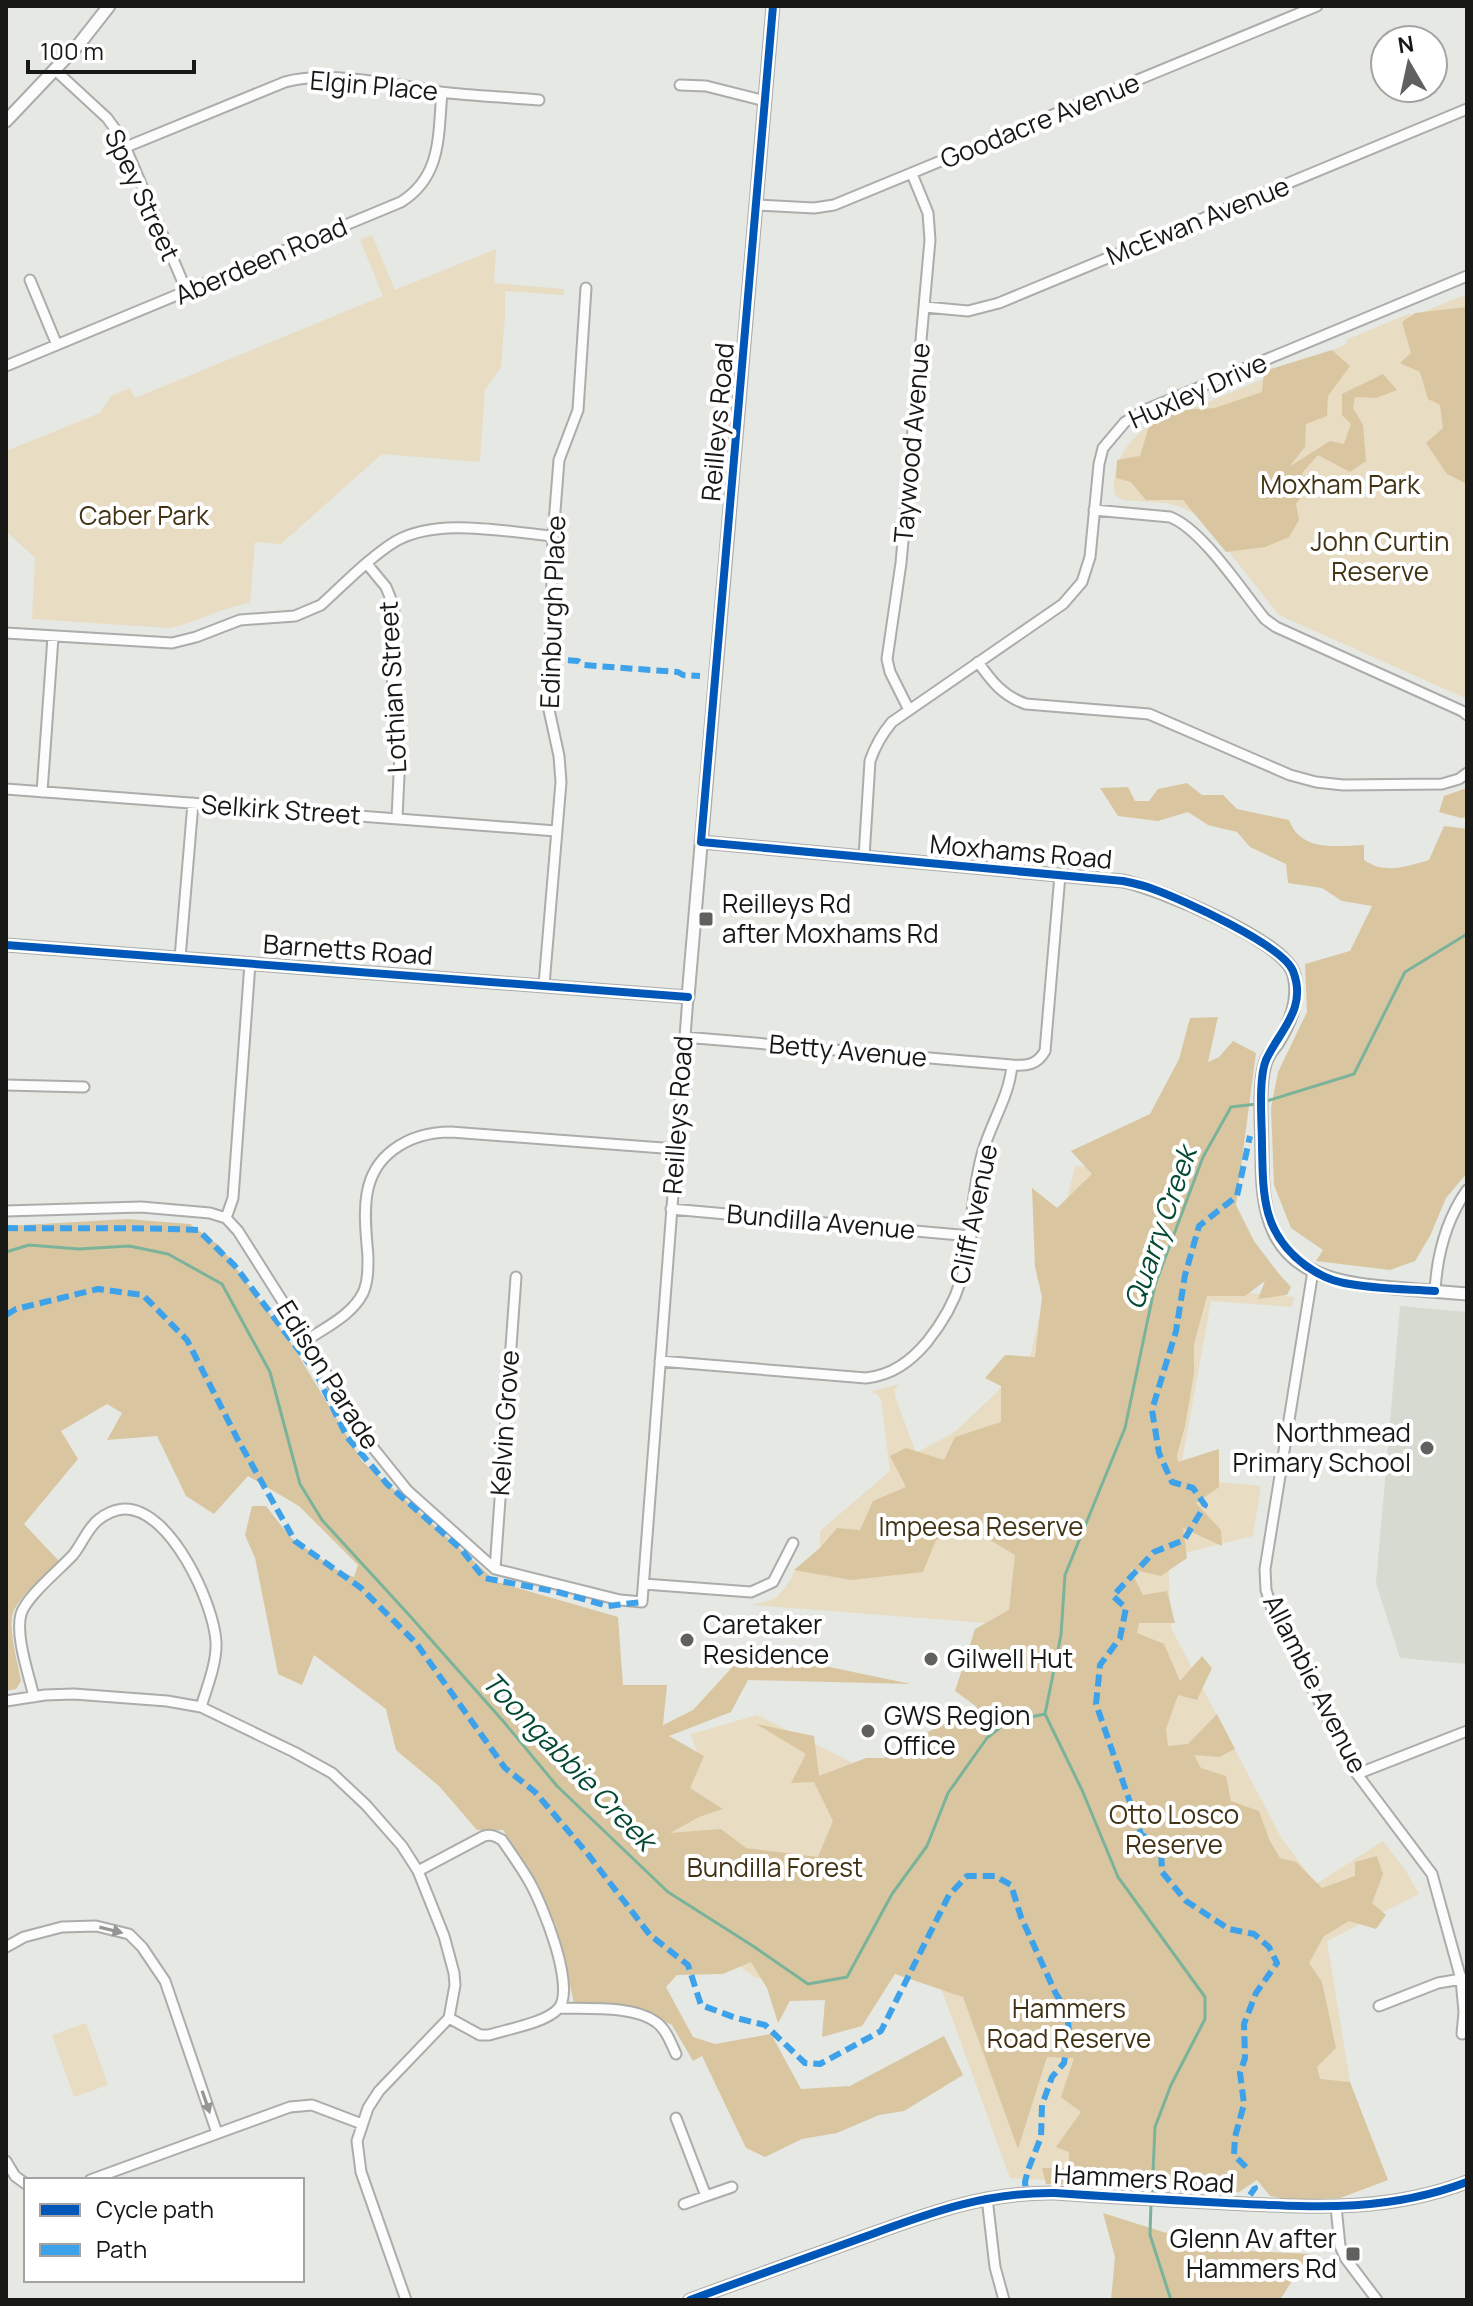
<svg xmlns="http://www.w3.org/2000/svg" width="1473" height="2306" viewBox="0 0 1473 2306" font-family="Manrope,sans-serif">
	<style>
		.built { fill: #d7dad1 }
		.green { fill: #e8dcc2 }
		.forest { fill: #d9c6a0 }
		.lines { fill: none; stroke-linecap: round; stroke-linejoin: round }
		.stream { stroke: #7bb39a; stroke-width: 3 }
		.minor-casing { stroke: #abadaa; stroke-width: 13 }
		.tertiary-casing { stroke: #abadaa; stroke-width: 15 }
		.minor { stroke: #fbfcfb; stroke-width: 9 }
		.tertiary { stroke: #fbfcfb; stroke-width: 11 }
		.quiet { stroke: #3da2ea; stroke-width: 6; stroke-dasharray: 12 6; stroke-linecap: butt }
		.cycleway-casing { stroke: #fff; stroke-width: 13 }
		.cycleway { stroke: #0057b8; stroke-width: 8 }
		.oneway { fill: #959694 }
		.poi-dot { fill: #60615f; stroke: #fff; stroke-width: 3 }
		.labels { text-anchor: middle; stroke-width: 8; stroke-linejoin: round; paint-order: stroke }
		.street-label { font-size: 26px; fill: #181917; stroke: #fff }
		.park-label { font-size: 26px; fill: #423315; stroke: #fff }
		.poi-label { font-size: 26px; fill: #181917; stroke: #fff; text-anchor: start }
		.water-label { font-size: 28px; font-style: italic; fill: #044932; stroke: #fff }
	</style>
	<rect width="100%" height="100%" fill="#e6e8e4"/>
	<path class="built" d="M1400,1306L1467,1312V1664L1400,1658L1376,1583Z"/>
	<path class="green" d="M372,235L395,290L496,249L494,283L564,289V295L505,291V316L501,367L485,390L480,462L382,454L281,544L255,542L250,603C221,607 197,623 169,628L32,619L35,558L6,531V451L100,413L111,396L130,388L135,398L383,296L360,240Z
		M1467,294V699L1279,615L1202,518L1181,507L1166,503L1123,500L1115,495C1110,468 1125,443 1146,428L1347,344L1346,340L1410,313L1411,317Z
		M1075,1166L1172,1175L1155,1285L1294,1297L1292,1307L1211,1301L1179,1478L1261,1486L1253,1536L1168,1557L1171,1628L1282,1839L1316,1884L1383,1841L1406,1871L1419,1894L1327,1941L1350,2082L1187,2148L1063,2181L1010,2178L898,1869L783,1983L756,1978L712,1947L693,1921L646,1760L700,1763L691,1734L757,1715L869,1771L930,1765L1050,1628L751,1605L771,1600L778,1596L790,1581L795,1570L820,1549V1531L890,1471L881,1399L876,1393L870,1392L899,1384L895,1389V1396L916,1453L956,1431L1029,1361Z
		M86,2023L108,2085L74,2097L52,2035Z"/>
	<path class="forest" d="M1467,307V484L1447,474L1426,443L1443,428L1440,405L1428,399L1420,372L1400,363L1411,353L1402,322L1415,313Z
		M1332,350L1350,366L1328,396L1327,416L1306,424L1305,447L1289,467L1330,441L1344,444L1351,424L1342,415V394L1383,374L1397,390L1376,398L1355,397L1353,408L1363,425L1366,461L1350,472L1318,455L1302,473L1306,490L1296,504L1299,520L1289,537L1265,547L1226,552L1183,500H1146L1131,482L1116,478L1117,460L1140,456L1150,423L1184,410L1215,408L1262,392L1264,371Z
		M1187,783L1202,795H1223L1237,809L1289,820C1301,852 1335,846 1364,845V860C1385,875 1407,866 1429,860L1444,826L1467,829V1173L1446,1198L1430,1236L1415,1261L1390,1270L1316,1261L1323,1250L1291,1228L1274,1185L1271,1108L1278,1072L1307,1012L1305,964L1350,951L1372,906L1342,901L1322,888L1288,883L1286,864L1250,847L1237,832L1208,825L1188,812L1158,821L1118,816L1100,788L1128,787L1135,801H1149L1158,789Z
		M1467,788V817L1461,818L1439,812L1444,796Z
		M1218,1017L1208,1062L1219,1057L1233,1041L1256,1053L1236,1205L1254,1241L1279,1274L1291,1287L1287,1295L1258,1299L1265,1281L1245,1296H1207L1194,1344V1373L1185,1426L1177,1455L1178,1462L1219,1449V1487L1196,1503L1221,1530L1222,1546L1183,1528L1187,1558L1161,1576L1130,1569L1143,1595L1167,1591L1175,1623H1139L1137,1633L1164,1644L1180,1681L1202,1656L1212,1668L1197,1700L1178,1695L1166,1729L1168,1746L1188,1744L1217,1714L1235,1749L1219,1757L1194,1755L1201,1768L1226,1776L1231,1801L1259,1811L1269,1839L1280,1858L1296,1862L1322,1888L1355,1876V1862L1377,1856L1383,1874L1372,1903L1386,1915L1376,1929L1349,1921L1324,1936L1309,1963L1322,1982L1336,2048L1317,2067L1320,2079L1350,2082L1388,2180L1340,2198L1294,2200L1270,2196L1257,2180L1239,2192L1046,2184L1042,2168H1069V2152L1056,2147L1081,2112L1061,2097L1074,2058L1047,2057L1018,2149L963,1997L895,1974L862,2026L822,2037L825,2000L790,2001L778,2023L767,1988L751,1962L723,1974L677,1975L666,1987L693,2037L715,2044L771,2034L801,2089L850,2086L944,2036L963,2075L904,2111L879,2115L837,2133L802,2139L765,2157L746,2148L702,2056L693,2061L672,2025L631,2006L574,2003L556,1925L529,1871L503,1830H477L439,1786L396,1750L386,1709L314,1655L302,1685L278,1674L255,1558L245,1535L252,1506H266L290,1537L335,1569L354,1577L358,1565L299,1506L248,1476L214,1514L186,1496L157,1436L107,1440L122,1413L107,1404L61,1431L78,1459L24,1524L59,1561C46,1575 19,1596 13,1613C8,1630 18,1663 21,1681L16,1689L6,1691V1226L127,1219L190,1224L221,1247L291,1343L362,1461L497,1582L618,1617L623,1685H667L663,1725L693,1710L748,1650L911,1684L748,1680L731,1712L669,1736L704,1756L690,1788L723,1809L699,1817L670,1833L721,1829L746,1848L818,1857L833,1821L814,1782L791,1783L806,1754L756,1724L814,1736L819,1776L866,1758H884L928,1732L977,1707L955,1691L975,1629L1009,1610L1015,1555L972,1529L936,1540L923,1572L851,1580L794,1570L821,1547L837,1528L860,1530L873,1501L906,1487L890,1456L906,1448L944,1460L955,1437L1001,1422V1386L985,1378L1005,1355L1035,1357L1042,1297L1035,1267L1032,1188L1057,1208L1092,1174L1071,1151L1150,1114L1179,1059L1190,1018Z
		M1103,2213L1163,2232L1253,2251L1309,2254L1280,2300H1111L1115,2257Z"/>
	<g class="lines">
		<path class="stream" d="M6,1252L29,1245L79,1249L129,1246L168,1254L222,1284L270,1372L300,1484L322,1520L410,1616L503,1721L557,1786L668,1892L753,1946L808,1984L847,1977L892,1894L927,1846L948,1793L987,1738L1007,1722L1045,1714
			M1045,1714L1061,1635L1065,1575L1125,1428L1155,1285L1203,1157L1231,1107L1257,1104L1354,1074L1405,972L1467,934
			M1045,1714L1082,1790L1118,1877L1205,1997V2019L1171,2085L1155,2127L1152,2195
			M1151,2203L1150,2235L1171,2300"/>
		<g class="minor-casing">
			<path id="minor" d="M55,70L107,118L121,137L187,292
				M680,85L706,86L765,101
				M126,147L285,82C326,70 397,85 440,92C473,96 506,97 539,100
				M756,205L814,208L834,205L1317,6
				M30,280L57,345
				M925,307L968,311L999,303L1467,109
				M6,366L401,202C442,176 438,136 442,92
				M1094,510L1170,517C1202,529 1242,591 1265,619L1276,627L1462,711L1467,715
				M367,564L386,587L394,607L392,703L399,737L400,754L397,818
				M6,633L172,643L196,637L240,620L295,616L321,605C343,585 371,556 396,541C438,517 506,532 553,536
				M978,662C992,682 1003,696 1026,704L1149,714L1290,775L1316,782L1343,785L1442,784L1459,779L1467,773
				M909,710L890,672L887,659L901,563L930,240L928,213L912,174
				M6,789L556,831
				M42,792L53,637
				M864,857L870,761C875,746 882,734 892,722L1063,604L1082,582L1090,557L1099,464L1103,448L1125,422L1145,410L1467,276
				M180,958L193,803
				M544,985L561,782L559,756L549,710L553,536L559,460L578,410L586,288
				M684,1037L1012,1065
				M6,1085L84,1087
				M671,1209L971,1236
				M6,1211L141,1207L210,1213L226,1218L238,1231L307,1340L358,1429L407,1490L495,1569L620,1600L642,1602L688,997
				M226,1218L233,1198L250,963
				M1313,1271L1265,1569L1266,1590L1274,1615L1357,1774L1432,1874L1461,1979L1464,2012L1462,2034
				M1435,1291C1437,1255 1446,1220 1467,1190
				M307,1340C326,1327 352,1315 363,1293C368,1282 368,1269 368,1257C365,1218 358,1176 393,1150C410,1137 430,1132 451,1132L676,1149
				M660,1361L866,1378C892,1375 910,1362 927,1342C980,1276 963,1232 981,1158C989,1125 1009,1099 1012,1065C1027,1066 1037,1065 1045,1051L1060,875
				M495,1569L516,1277
				M644,1584L751,1592L773,1582L793,1543
				M34,1697C29,1675 15,1636 21,1614C26,1597 60,1569 73,1555C82,1544 87,1529 98,1520C105,1514 116,1509 125,1509C171,1509 214,1604 216,1642C217,1663 207,1687 201,1707
				M6,1701L45,1695L74,1694L167,1701L201,1707L294,1752L332,1773L366,1805L402,1846L418,1871L444,1936L454,1973L455,1985L449,2018L379,2091L368,2108L357,2141L361,2172L406,2300
				M1357,1774L1467,1731
				M418,1871L484,1836C491,1834 495,1836 502,1840C511,1853 521,1867 529,1881C542,1903 577,1989 558,2009C545,2023 508,2029 489,2035H480L449,2018
				M6,1947L24,1937L62,1927L96,1926L129,1934L142,1947L165,1981L217,2133
				M1379,2006L1438,1983L1467,1978
				M559,2008C587,2009 633,2005 656,2022C666,2029 671,2043 676,2054
				M676,2118L706,2196L732,2187
				M6,2161L15,2176L26,2184
				M90,2180L290,2107L312,2105L362,2124
				M987,2198L995,2267L1004,2300
				M684,2204L706,2196
				M1336,2207L1340,2246L1346,2259L1377,2300"/>
		</g>
		<g class="tertiary-casing">
			<path id="tertiary" d="M6,121L80,43L109,6
				M701,842L1123,881C1157,888 1287,941 1294,975C1300,1001 1290,1023 1277,1044C1272,1050 1267,1057 1265,1064C1258,1088 1262,1130 1262,1155C1262,1181 1263,1209 1274,1232C1296,1279 1350,1284 1394,1288C1419,1290 1443,1292 1467,1294
				M6,945L688,997L773,6
				M690,2300C744,2280 798,2261 853,2241C922,2216 980,2192 1055,2193C1112,2197 1169,2200 1226,2203C1311,2207 1385,2213 1467,2182"/>
		</g>
		<use href="#minor" class="minor"/>
		<use href="#tertiary" class="tertiary"/>
		<path class="quiet" d="M550,659L578,661L583,665L678,672L683,675L700,676
			M6,1228C70,1229 134,1227 198,1230L235,1266L316,1373L347,1437L387,1484L461,1549L484,1578L558,1592L608,1606L642,1602
			M6,1315L16,1309L98,1289L143,1295L187,1340L238,1440L295,1541L361,1588L416,1643L505,1768L535,1792L587,1853L650,1935L688,1965L701,2005L736,2018L765,2025L805,2063L820,2064L881,2031L949,1895L967,1876H995L1011,1885L1021,1917L1056,1994L1067,2010L1069,2032L1064,2063L1052,2077L1042,2105L1041,2137L1028,2170L1025,2182L1026,2193
			M1246,2167L1234,2155L1235,2137L1244,2104L1240,2073L1245,2058L1244,2024L1256,1993L1277,1963L1269,1947L1254,1934L1229,1929L1186,1901L1162,1872L1161,1848L1141,1834L1096,1704L1100,1665L1120,1638L1126,1608L1113,1596L1154,1552L1184,1540L1205,1505L1193,1488L1172,1482L1159,1453L1152,1410L1176,1331L1185,1275L1199,1226L1237,1196L1250,1136
			M1250,2195L1255,2188L1254,2186"/>
		<g class="cycleway-casing">
			<path id="cycleway" d="M773,6L701,842L1123,881C1133,883 1143,885 1153,889C1181,899 1283,945 1293,971C1308,1009 1279,1031 1266,1060C1258,1079 1262,1124 1262,1145C1263,1195 1262,1233 1305,1265C1317,1274 1329,1280 1344,1283C1373,1289 1405,1289 1435,1291
				M6,945L688,997
				M690,2300C744,2280 798,2261 853,2241C922,2216 980,2192 1055,2193C1112,2197 1169,2200 1226,2203C1311,2207 1385,2213 1467,2182"/>
		</g>
		<use href="#cycleway" class="cycleway"/>
	</g>
	<defs><path id="oneway-solid" d="M-6-.8H1V-3.2L6.5 0L1 3.2V.8H-6Z" transform="scale(2)"/></defs>
	<g class="oneway">
		<use href="#oneway-solid" transform="translate(111 1930) rotate(14)"/>
		<use href="#oneway-solid" transform="translate(206 2102) rotate(71)"/>
	</g>
	<g class="poi-dot">
		<rect x="698" y="911" width="16" height="16" rx="4"/>
		<circle cx="1427" cy="1448" r="8"/>
		<circle cx="687" cy="1640" r="8"/>
		<circle cx="931" cy="1659" r="8"/>
		<circle cx="868" cy="1731" r="8"/>
		<rect x="1345" y="2246" width="16" height="16" rx="4"/>
	</g>
	<g class="labels">
		<g class="street-label">
			<text transform="translate(374 86) rotate(5)" y="9">Elgin Place</text>
			<text transform="translate(1040 121) rotate(-22)" y="9">Goodacre Avenue</text>
			<text transform="translate(142 195) rotate(65)" y="9">Spey Street</text>
			<text transform="translate(1198 221) rotate(-22)" y="9">McEwan Avenue</text>
			<text transform="translate(261 261) rotate(-23)" y="9">Aberdeen Road</text>
			<text transform="translate(1198 391) rotate(-24)" y="9">Huxley Drive</text>
			<text transform="translate(718 422) rotate(-85)" y="9">Reilleys Road</text>
			<text transform="translate(912 443) rotate(-85)" y="9">Taywood Avenue</text>
			<text transform="translate(553 612) rotate(-88)" y="9">Edinburgh Place</text>
			<text transform="translate(393 687) rotate(-93)" y="9">Lothian Street</text>
			<text transform="translate(281 810) rotate(4)" y="9">Selkirk Street</text>
			<text transform="translate(1021 852) rotate(5)" y="9">Moxhams Road</text>
			<text transform="translate(348 950) rotate(4)" y="9">Barnetts Road</text>
			<text transform="translate(848 1051) rotate(5)" y="9">Betty Avenue</text>
			<text transform="translate(678 1115) rotate(-86)" y="9">Reilleys Road</text>
			<text transform="translate(974 1214) rotate(-78)" y="9">Cliff Avenue</text>
			<text transform="translate(821 1222) rotate(5)" y="9">Bundilla Avenue</text>
			<text transform="translate(328 1375) rotate(58)" y="9">Edison Parade</text>
			<text transform="translate(505 1423) rotate(-86)" y="9">Kelvin Grove</text>
			<text transform="translate(1315 1684) rotate(63)" y="9">Allambie Avenue</text>
			<text transform="translate(1144 2179) rotate(3)" y="9">Hammers Road</text>
		</g>
		<g class="park-label">
			<text x="1340" y="494">Moxham Park</text>
			<text x="144" y="525">Caber Park</text>
			<text x="1380" y="551">John Curtin<tspan x="1380" dy="30">Reserve</tspan></text>
			<text x="981" y="1536">Impeesa Reserve</text>
			<text x="1174" y="1824">Otto Losco<tspan x="1174" dy="30">Reserve</tspan></text>
			<text x="775" y="1877">Bundilla Forest</text>
			<text x="1069" y="2018">Hammers<tspan x="1069" dy="30">Road Reserve</tspan></text>
		</g>
		<g class="poi-label">
			<text x="722" y="913">Reilleys Rd<tspan x="722" dy="30">after Moxhams Rd</tspan></text>
			<text x="1411" y="1442" text-anchor="end">Northmead<tspan x="1411" dy="30">Primary School</tspan></text>
			<text x="703" y="1634">Caretaker<tspan x="703" dy="30">Residence</tspan></text>
			<text x="947" y="1668">Gilwell Hut</text>
			<text x="884" y="1725">GWS Region<tspan x="884" dy="30">Office</tspan></text>
			<text x="1337" y="2248" text-anchor="end">Glenn Av after<tspan x="1337" dy="30">Hammers Rd</tspan></text>
		</g>
		<g class="water-label">
			<text transform="translate(1160 1228) rotate(-71)" y="10">Quarry Creek</text>
			<text transform="translate(569 1761) rotate(46)" y="10">Toongabbie Creek</text>
		</g>
	</g>
	<rect width="1473" height="2306" fill="none" stroke="#181917" stroke-width="16"/>
	<rect x="24" y="2178" width="280" height="104" fill="#ffffff" stroke="#a3a3a2" stroke-width="2"/>
	<rect x="40" y="2204" width="40" height="12" fill="#0057b8" stroke="#a3a3a2" stroke-width="2"/>
	<text x="96" y="2218" font-size="24" fill="#181917">Cycle path</text>
	<rect x="40" y="2244" width="40" height="12" fill="#3da2ea" stroke="#a3a3a2" stroke-width="2"/>
	<text x="96" y="2258" font-size="24" fill="#181917">Path</text>
	<g transform="translate(1409 64) rotate(351)"><circle r="38" fill="#ffffff" stroke="#a3a3a2" stroke-width="2"/>
	<path d="M0-6L14 30L0 20L-14 30Z" fill="#60615f"/>
	<text y="-12" font-size="22" font-weight="bold" text-anchor="middle" fill="#181917">N</text>
	</g>
	<path d="M28 60v12h166v-12" fill="none" stroke="#181917" stroke-width="4"/>
	<text x="40" y="60" font-size="24" fill="#181917" stroke="#ffffff" stroke-width="6" paint-order="stroke">100 m</text>
</svg>
